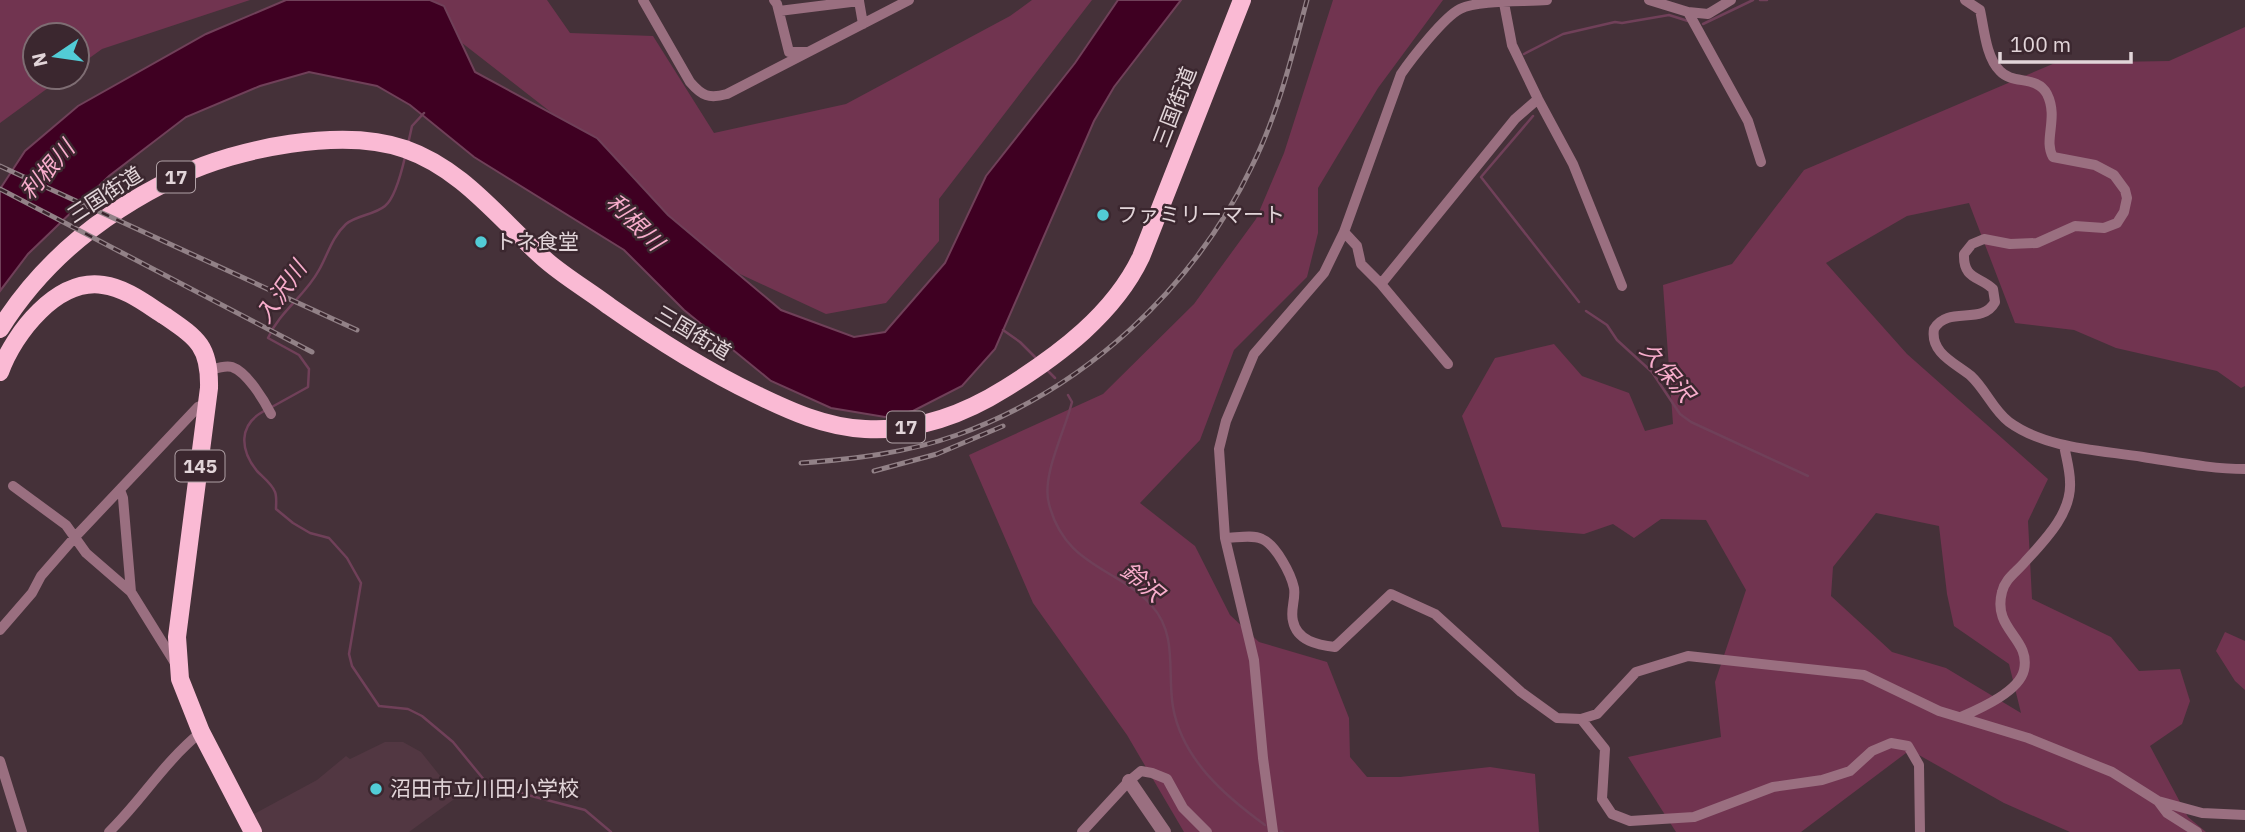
<svg xmlns="http://www.w3.org/2000/svg" width="2245" height="832" viewBox="0 0 2245 832" font-family="'IBM Plex Sans','Noto Sans JP',sans-serif">
	<style>
		.built { fill: #523742 }
		.green { fill: #713450; fill-rule: evenodd }
		.water { fill: #3f0022; stroke: #704059; stroke-width: 2 }
		.lines { fill: none; stroke-linecap: round; stroke-linejoin: round }
		.stream { stroke: #704059; stroke-width: 2.5 }
		.minor { stroke: #9a6f80; stroke-width: 10 }
		.tertiary { stroke: #9a6f80; stroke-width: 14 }
		.trunk { stroke: #fabad4; stroke-width: 18 }
		.rail-casing { stroke: #928187; stroke-width: 5 }
		.rail { stroke: #3b272f; stroke-width: 2.5; stroke-dasharray: 8; stroke-linecap: butt }
		.poi-dot { fill: #52ccd6; stroke: #3b272f; stroke-width: 2.5 }
		.labels { text-anchor: middle; stroke-width: 5; stroke-linejoin: round; paint-order: stroke }
		.shield { fill: #3b272f; stroke: #b0a1a6; stroke-width: 2 }
		.shield-label { font-size: 19px; font-weight: bold; fill: #e2d5d9 }
		.street-label { font-size: 21px; fill: #e2d5d9; stroke: #3b272f }
		.poi-label { font-size: 21px; fill: #e2d5d9; stroke: #3b272f; text-anchor: start }
		.water-label { font-size: 23px; font-style: italic; fill: #f8adcc; stroke: #3b272f }
	</style>
	<rect width="100%" height="100%" fill="#453139"/>
	<path class="built" d="M385,742H403L421,752L457,797L409,832H260L252,815L317,780L346,756L350,759Z"/>
	<path class="green" d="M0,0H250L102,49L77,67V35H35V77H63L0,123Z
		M306,0H547L570,33L653,36L714,133L846,104L1010,16L1032,0H1092L939,199V241L886,303L826,314L671,242L634,177L412,4Z
		M1333,0H1443L1378,88L1318,188V233L1307,277L1234,350L1200,440L1140,503L1195,546L1230,615L1259,642L1327,662L1349,718L1350,757L1367,777H1400L1490,767L1535,774L1539,832H1184L1127,735L1033,603L969,455L1103,394L1194,304L1256,219L1284,153Z
		M2245,27V386L2241,388L2217,371L2116,348L2074,330L2015,323L1969,203L1907,216L1826,263L1907,354L2048,479L2028,521L2032,599L2111,637L2139,671L2180,669L2190,701L2182,724L2150,746L2188,817L2206,832H2070L2004,803L1910,750L1801,832H1676L1628,757L1721,737L1715,682L1746,590L1706,520L1661,519L1634,538L1613,524L1584,534L1502,527L1462,416L1495,358L1554,344L1582,376L1629,393L1645,431L1673,424L1663,285L1732,264L1804,170L2055,63L2169,61ZM1876,513L1939,526L1947,594L1954,626L2009,664L2021,713L1946,668L1892,652L1831,596L1833,567Z
		M2225,632L2245,641V690L2235,681L2216,651Z"/>
	<path class="water" d="M286,0H430L444,6L475,72L597,138L668,215L781,310L854,337L885,332L945,263L986,176L1075,63L1118,0H1181L1114,87L1094,121L995,349L962,386L913,411L885,417L831,408L771,381L684,310L624,250L474,157L410,105L377,86L309,72L260,86L186,117L109,176L28,254L0,291V189L25,151L78,106L206,34Z"/>
	<g class="lines">
		<path class="stream" d="M1760,0H1767
			M1703,24L1753,0
			M1524,54L1563,34L1615,22L1622,23L1669,15L1688,21
			M1533,116L1481,177L1579,302
			M408,144L412,126L424,113
			M1586,311L1607,325L1617,340L1652,372L1680,414L1691,422L1808,476
			M1003,330L1020,342L1035,357
			M1047,370L1055,378
			M1068,395L1072,402C1065,431 1041,476 1049,504C1065,567 1117,567 1152,606C1178,635 1167,673 1173,707C1182,759 1225,796 1265,825
			M270,408L308,387L309,369L299,355L268,338C280,311 305,296 319,270C328,254 332,237 346,224C357,215 374,215 385,206C395,198 402,170 405,157
			M264,411C238,425 240,450 257,471C263,477 273,485 275,492C277,497 276,504 276,509L293,523L310,533L329,538L347,558L361,583L349,654L352,666L379,706L408,709L422,716L453,742L485,781L520,793L585,810L611,832
			M1281,831L1283,832"/>
		<path class="minor" d="M643,0L690,82C702,96 709,99 727,94L909,0
			M774,0L777,4L789,52H806
			M1649,0L1688,12L1708,14L1731,0
			M1965,0L1980,10C1984,28 1986,58 2000,71C2013,85 2037,75 2047,94C2059,118 2043,140 2053,157L2095,165L2114,175L2125,190L2127,198L2124,212L2117,223L2104,228L2075,226L2037,243L2010,244L1984,239L1972,244L1964,254C1963,280 1980,276 1993,289L1995,302C1982,326 1948,305 1934,329C1930,353 1955,363 1971,376C1986,390 1993,410 2009,422C2046,449 2100,450 2143,457C2177,462 2211,469 2245,469
			M1504,3L1512,45L1538,99L1573,164L1622,286
			M779,11L859,1L863,24
			M1688,12L1748,121L1761,162
			M1344,232L1357,246L1361,264L1381,284L1448,364
			M1381,284L1515,119L1538,99
			M210,370C217,368 225,365 232,367C247,372 264,400 271,414
			M13,486L66,525L86,553L131,592L177,666
			M120,490L123,498L131,592
			M1225,538C1236,538 1252,534 1262,539C1276,545 1291,574 1294,588C1296,598 1290,610 1293,621C1297,641 1318,645 1335,647L1391,594L1435,614L1521,692L1557,718L1581,719L1597,714L1636,672L1688,656L1864,675L1939,711L2028,738L2112,772L2158,801L2202,813L2245,815
			M0,630L32,593L41,576L75,537L198,407L208,403
			M1961,717C1979,709 2019,692 2024,670C2031,638 1992,630 2002,592C2005,579 2015,573 2024,563C2043,542 2072,514 2070,482C2070,470 2066,457 2064,445
			M1581,719L1605,749L1602,799L1612,814L1630,821L1694,817L1773,787L1822,780L1850,771L1872,751L1891,743L1908,746L1919,765L1920,832
			M0,761L22,832
			M2158,801L2167,813L2197,832
			M109,832C142,800 163,763 201,732
			M1082,832L1129,781L1141,771L1152,773L1167,779L1183,808L1207,832
			M1273,832L1263,758L1254,660L1225,538L1219,449L1226,421L1254,354L1324,273L1344,232L1401,74C1412,58 1444,17 1460,9C1478,0 1525,2 1547,0"/>
		<path class="tertiary" d="M1129,781L1164,832"/>
		<path class="trunk" d="M0,329C43,260 105,211 179,176C237,148 343,127 405,149C465,170 501,222 548,262C567,278 589,291 609,306C656,339 703,369 755,394C790,411 825,427 865,429C916,432 963,415 1006,388C1059,355 1114,314 1141,257L1242,0
			M0,372C14,333 57,278 103,285C126,288 146,304 165,316C197,338 210,346 209,388L177,637L180,679L201,732L253,832"/>
		<g class="rail-casing">
			<path id="rail" d="M0,166L357,330
				M0,189L312,352
				M801,463C855,459 906,453 957,435C1085,389 1194,288 1252,166C1278,114 1292,56 1307,0
				M874,471L937,454L1003,426"/>
		</g>
		<use href="#rail" class="rail"/>
	</g>
	<g class="poi-dot">
		<circle cx="1103" cy="215" r="7"/>
		<circle cx="481" cy="242" r="7"/>
		<circle cx="376" cy="789" r="7"/>
	</g>
	<g class="labels">
		<g class="shield">
			<rect x="157" y="161.5" width="38" height="31" rx="5"/>
			<rect x="887" y="411.5" width="38" height="31" rx="5"/>
			<rect x="175.5" y="450.5" width="49" height="31" rx="5"/>
		</g>
		<g class="shield-label">
			<text x="176" y="184">17</text>
			<text x="906" y="434">17</text>
			<text x="200" y="473">145</text>
		</g>
		<g class="street-label">
			<text transform="translate(1175 107) rotate(-69)" y="7">三国街道</text>
			<text transform="translate(105 195) rotate(-33)" y="7">三国街道</text>
			<text transform="translate(693 333) rotate(31)" y="7">三国街道</text>
		</g>
		<g class="poi-label">
			<text x="1117" y="222">ファミリーマート</text>
			<text x="495" y="249">トネ食堂</text>
			<text x="390" y="796">沼田市立川田小学校</text>
		</g>
		<g class="water-label">
			<text transform="translate(47 170) rotate(-49)" y="8">利根川</text>
			<text transform="translate(635 222) rotate(45)" y="8">利根川</text>
			<text transform="translate(281 292) rotate(-55)" y="8">入沢川</text>
			<text transform="translate(1667 372) rotate(50)" y="8">久保沢</text>
			<text transform="translate(1142 582) rotate(40)" y="8">鈴沢</text>
		</g>
	</g>
	<g transform="translate(56 56) rotate(257)"><circle r="33" fill="#3b272f" stroke="#7e6d73" stroke-width="2"/>
	<path d="M0-5L12 26L0 18L-12 26Z" fill="#52ccd6"/>
	<text y="-10" font-size="19" font-weight="bold" text-anchor="middle" fill="#e2d5d9">N</text>
	</g>
	<path d="M2000 52v10h131v-10" fill="none" stroke="#e2d5d9" stroke-width="3.5"/>
	<text x="2010" y="52" font-size="21" fill="#e2d5d9" stroke="#3b272f" stroke-width="5" paint-order="stroke">100 m</text>
</svg>
